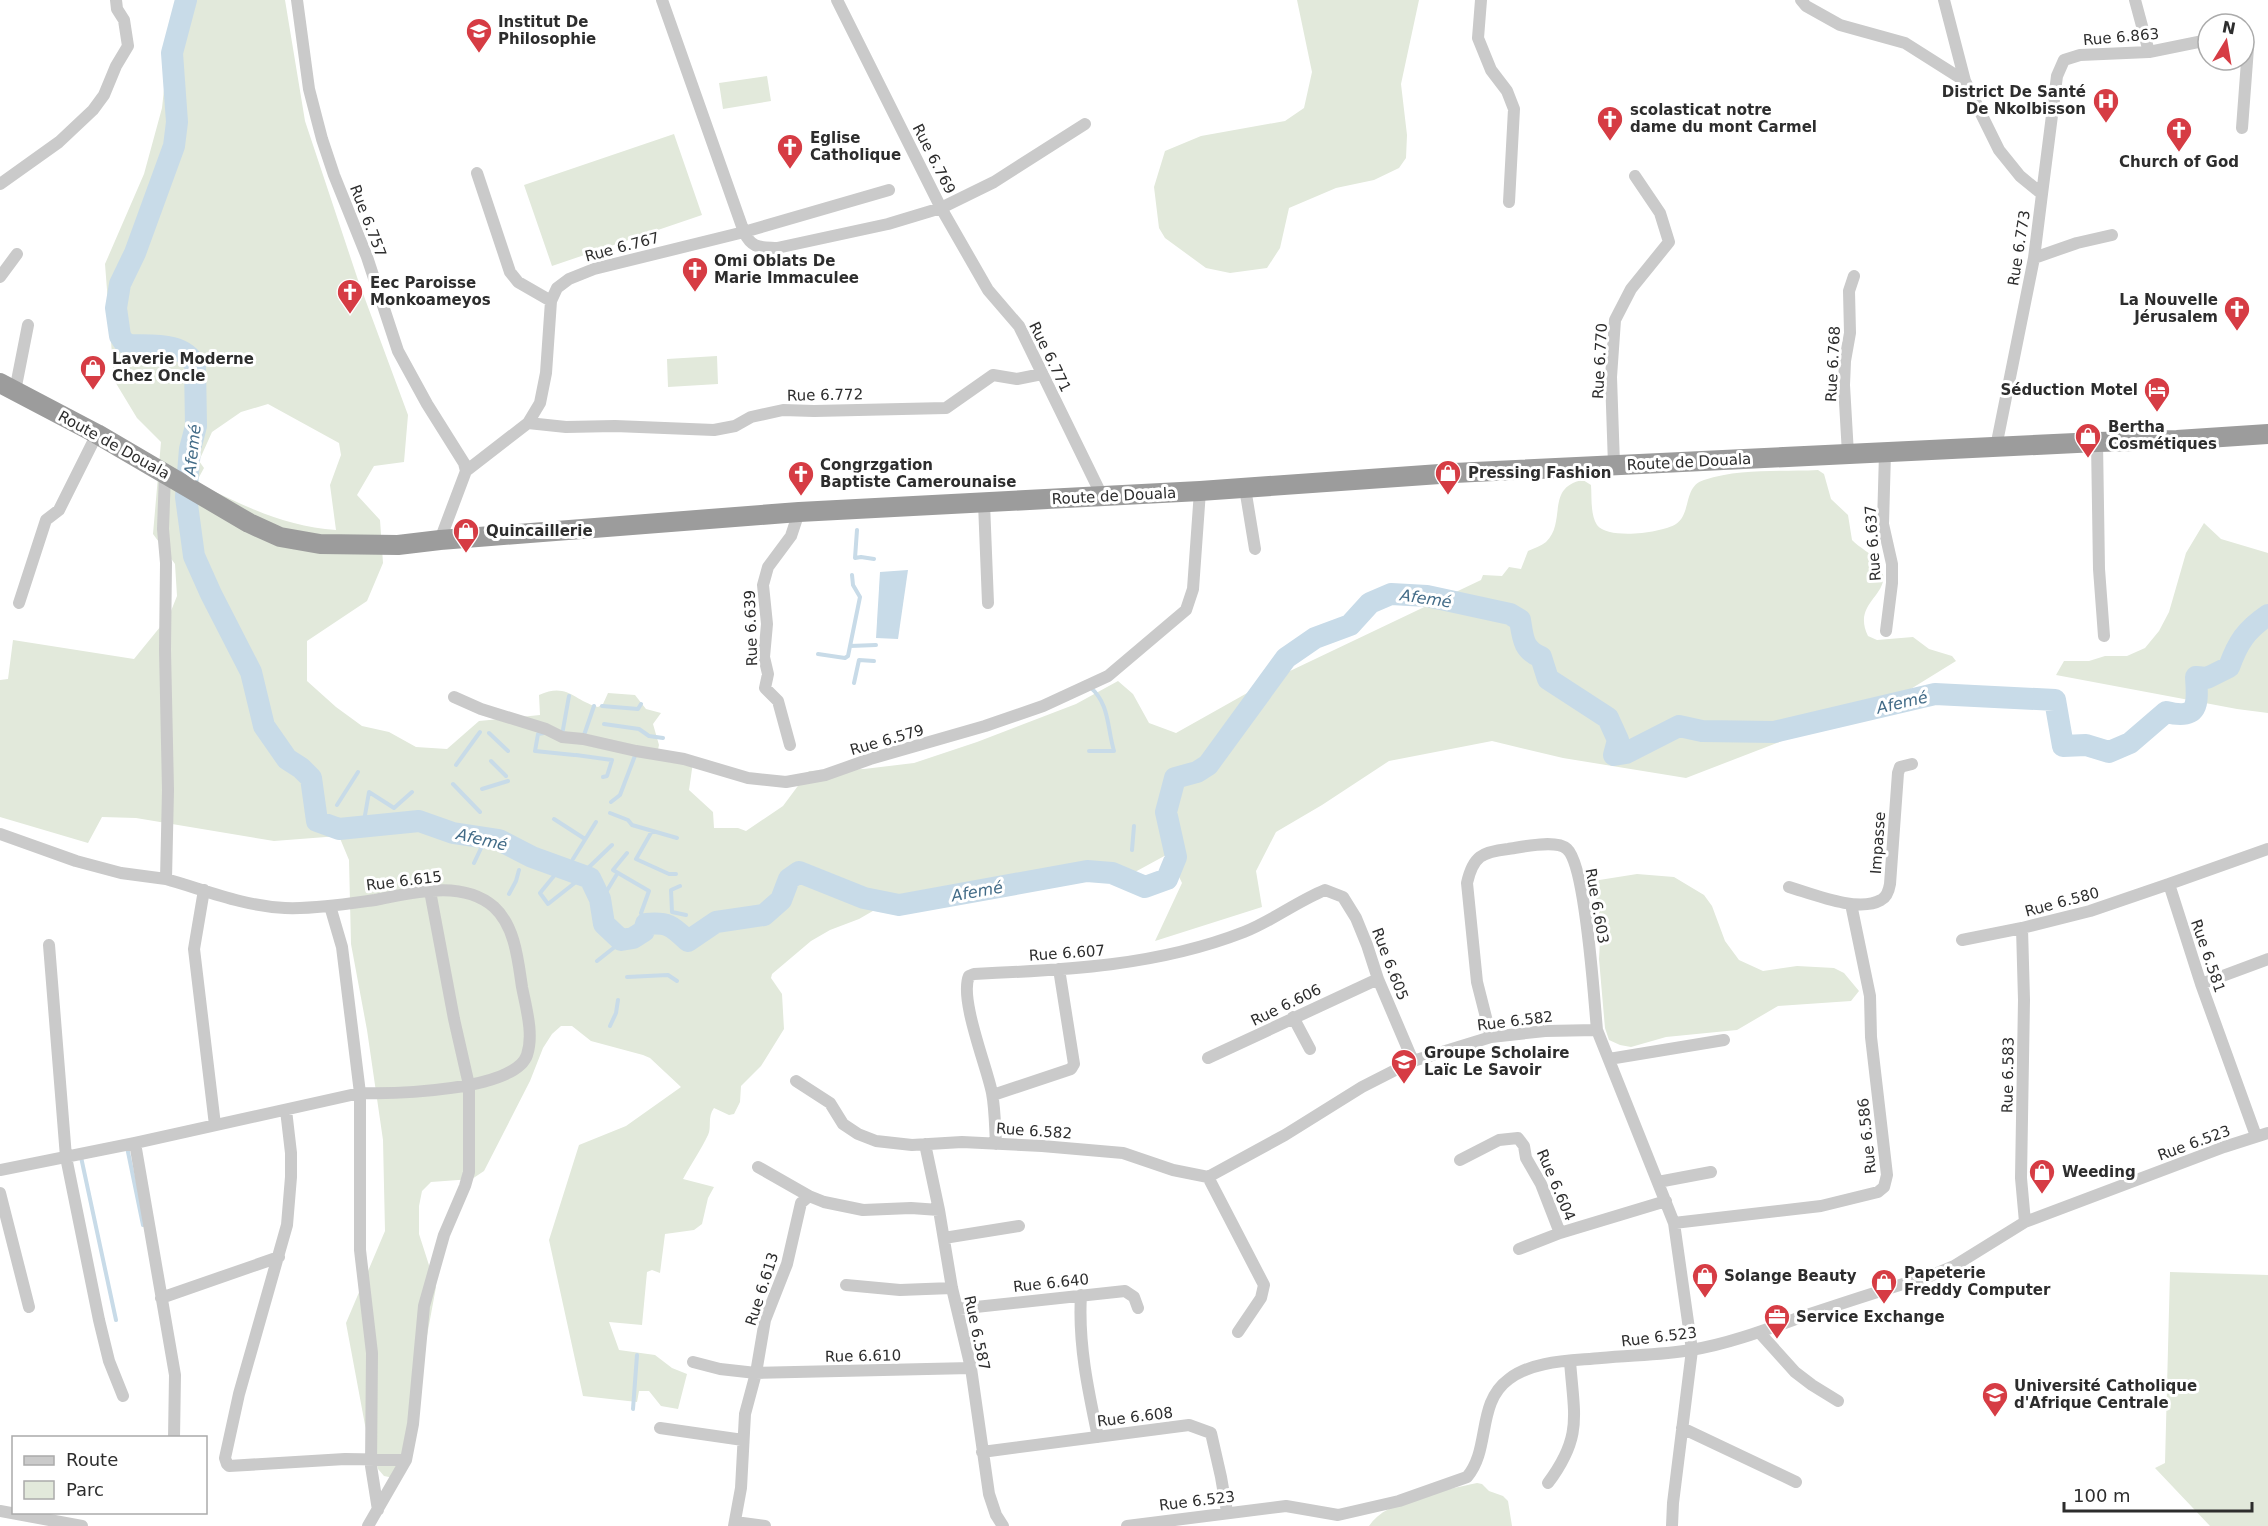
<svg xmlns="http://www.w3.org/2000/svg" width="2268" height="1526" viewBox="0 0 2268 1526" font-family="'DejaVu Sans',sans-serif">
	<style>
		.green { fill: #e2e9db; fill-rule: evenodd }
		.water { fill: #c8dbe8 }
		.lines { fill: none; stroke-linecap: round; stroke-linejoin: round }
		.stream { stroke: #c8dbe8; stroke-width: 4 }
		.river { stroke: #c8dbe8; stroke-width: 22 }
		.minor { stroke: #cacaca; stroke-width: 12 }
		.trunk { stroke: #9c9c9c; stroke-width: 20 }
		.labels { text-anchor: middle; stroke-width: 6; stroke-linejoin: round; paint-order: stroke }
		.poi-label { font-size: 15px; font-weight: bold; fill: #2d2d2d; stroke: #fff; text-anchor: start }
		.street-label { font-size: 15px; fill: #2d2d2d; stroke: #fff }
		.water-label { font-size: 16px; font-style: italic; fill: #426b87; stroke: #fff }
	</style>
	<rect width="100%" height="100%" fill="#fff"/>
	<path class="green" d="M180,0H285L305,121L358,280L408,415L404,462L374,466L357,495L380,520L383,563L367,601L307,641V681L336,707L362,726L389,732L416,747L447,749L479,721L540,715L539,695C567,682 573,700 598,707L603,704L608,693L635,695L646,709L661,713L653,724L659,745L657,754L693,762L689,790L713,812L714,828H738L746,831L783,806L809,771L864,769L914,763L977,742L1076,704L1118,681L1133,694L1149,723L1176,733L1265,683L1481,580L1483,575L1502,576L1509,567L1521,569L1528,551C1534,548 1541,546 1546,542C1567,522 1545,487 1583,480L1591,485C1592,497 1590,514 1597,525C1608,540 1662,533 1676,524C1692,513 1683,486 1704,480C1741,468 1780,472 1818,470L1824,474L1831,499L1848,515L1852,540C1859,548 1872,553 1878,562C1899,595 1850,599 1868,636L1877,640L1913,637L1929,649L1952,656L1956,661L1901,695L1686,778L1563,758L1492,741L1389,761L1322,805L1276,832L1256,871L1262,907L1155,941L1182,883L1168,854L1135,872L1087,865L985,880L897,897L859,919L830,930L811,941L772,974L771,978L782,994L784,1029L761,1066L741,1086L740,1102L734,1114L729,1115L714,1108C707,1117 712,1127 708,1135C701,1150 691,1164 683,1179L714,1187L708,1198L702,1224L694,1230L665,1234L660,1273L652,1270L647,1272L642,1325L609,1322L619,1350L655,1355L672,1368L687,1374L678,1409L661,1406L649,1391H639L637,1402L583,1396L549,1240L579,1145L626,1126L681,1087L650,1058L643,1055L591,1041L572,1026H561L552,1034L543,1048L530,1081L484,1171L472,1179L431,1182L422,1191L419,1206V1234L436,1287L401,1476L389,1477L384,1476L378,1469L365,1425L346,1323L385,1231L383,1140L367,1030L351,944L349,860L339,836L274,841L136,818L102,817L88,843L0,817V680L8,679L13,640L134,659L169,616L177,596L175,564L153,534L161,442L137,418L114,380L105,264L144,174L162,108L170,34ZM268,404L339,443L341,455L330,485L336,530C286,527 244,506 199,484L198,479L204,468L199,461L212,432L241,412Z
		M1297,0H1419L1401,84L1407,135L1406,158L1399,168L1374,180L1336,188L1289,208L1280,248L1267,268L1230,273L1206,268L1165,238L1159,228L1154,187L1165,151L1201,136L1285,121L1304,108L1312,72Z
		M767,76L771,101L723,109L719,83Z
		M674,134L702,215L552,266L524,185Z
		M717,356L718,384L668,387L667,359Z
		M2204,523L2221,539L2268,553V713L2237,709L2056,675L2064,661H2089L2105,656H2127L2145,648L2159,631L2169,612L2186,553Z
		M1637,874L1674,877L1704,895L1712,906L1725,941L1739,960L1763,971L1797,966L1834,968L1844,973L1859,991L1851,1001L1778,1006L1737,1030L1666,1037L1631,1047L1620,1045L1609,1040L1605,1028L1599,959L1601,922L1593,881Z
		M2170,1272L2268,1275V1526H2210L2155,1468L2165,1463Z
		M1477,1483L1482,1484L1489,1491L1503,1496L1508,1501L1512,1526H1369C1386,1499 1447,1490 1477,1483Z"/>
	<path class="water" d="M908,570L898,639L876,638L880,572Z"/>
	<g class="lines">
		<path class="stream" d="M855,558L857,530
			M855,558L861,557L874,559
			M850,646L876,645
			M818,654L845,658L848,656L860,597L853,585L852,575
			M854,683L859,660L874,661
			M602,706L638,709L641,704
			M604,724L639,729L649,736L663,738
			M489,733L508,751
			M544,733L538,734L535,751L574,755
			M562,735L569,696
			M583,738L594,706
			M1089,751H1114C1107,728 1110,704 1090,687
			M576,755L612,760L607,776L603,777
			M491,761L506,776
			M456,765L480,732
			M453,784L480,812
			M482,789L508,781
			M611,802L620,795L636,753
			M337,805L358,772
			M610,813L628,820L632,825L677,838
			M554,819L585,839
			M364,821L369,792L394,808L412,792
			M652,831L636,859L669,874H676
			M1132,850L1134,826
			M627,853L613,870L649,891L641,913L644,920
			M573,859L596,822
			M474,863L483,844
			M559,866L558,871L540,893L548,904L581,878L587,875
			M587,869L612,845
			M680,886L671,890L672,912L686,915
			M509,894L516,881L519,870
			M597,907L617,874
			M597,961L616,946L619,937
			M627,977L668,975L677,981
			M610,1026L616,1013L618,1000
			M127,1147L143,1225
			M81,1157L116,1320
			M633,1409L637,1355"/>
		<path class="river" d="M186,0L172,53L177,122L174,146L135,253L120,284L116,308L120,336L124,342L130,345C152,346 184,342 195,365L196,426L190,449L186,497L194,556L211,594L251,672L264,726L287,759L301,768L311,778L317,821L339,829L419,821L453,833L499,840L532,857L590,878L600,899L604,924L621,940L633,938L644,931L646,924C669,922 672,926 688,941L716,922L764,915L781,900L789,879L799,872L864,898L899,905L1087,871L1112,873L1145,887L1167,879L1176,857L1166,812L1175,778L1197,772L1208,765L1286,658L1315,638L1350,625L1370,603L1391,594L1427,596L1510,614L1520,620C1523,638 1523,650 1541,657L1548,679L1608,718L1618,740L1614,755L1626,753L1679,726L1702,731L1774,732L1935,694L2055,700L2063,746L2086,745L2109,752L2130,743L2166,712C2199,720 2198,705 2196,677L2207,678L2229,667C2238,642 2246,630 2268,615"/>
		<path class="minor" d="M297,0L309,89L322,139L334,175L367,257L398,351L427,404L464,463L466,471
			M837,0L941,208L888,224L777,248C760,247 752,249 744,232L889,190
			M1481,0L1478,38L1491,70L1507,91L1514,109L1509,202
			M1801,0L1806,6L1840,25L1905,43L1965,81L1999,150L2020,176L2042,194L2034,258L1996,447
			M1944,0L1965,81
			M2135,0L2149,52
			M1085,124L994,182L941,208L988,290L1019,326L1102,496
			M2242,128L2248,48L2244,40
			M477,173L510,272L518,282L551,301
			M0,184L59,142L93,110L104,95L116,66L128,46L124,20L117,9L116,0
			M2042,194L2057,76L2064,60L2080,55L2149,52L2208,40
			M2034,258L2077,243L2112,235
			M0,277L17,254
			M15,391L28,325
			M528,423L566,427L615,426L714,430L735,426L751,417L783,410L814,411L946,408L993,375L1017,379L1042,374
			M2097,442L2099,569L2104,636
			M1885,453L1883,524L1892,564V583L1886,631
			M1848,454L1844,385L1845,361L1850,333L1849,291L1854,276
			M1614,465L1611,377L1615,320L1631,289L1669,242L1660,213L1635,176
			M1245,488L1255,549
			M984,503L988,603
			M440,540L466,471L528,423L540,403L546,373L551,301L557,288L569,279L594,269L744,232L662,0
			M19,603L46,520L59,510L97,434
			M454,697L481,709L546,729L562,737L583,739L636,751L684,759L748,778L786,782L825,775L870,759L985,726L1043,706L1108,676L1186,610L1193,589L1200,491
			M790,745L778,701L765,688L768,674L764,657L767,624L763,585L768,567L791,536L799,512
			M0,834L76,861L121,873L166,879
			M1789,887C1813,894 1858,913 1881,900C1887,897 1889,890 1890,884L1898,773L1900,767L1912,764
			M204,890L194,949L215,1125
			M330,906L342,947L360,1093V1250L372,1353L371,1466L378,1510
			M2022,928L2024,1000L2021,1178L2025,1222
			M1962,940L2022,928L2090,911L2169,884
			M49,945L66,1157L99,1320L109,1361L123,1396
			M2201,984L2268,959
			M1293,1017L1310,1049
			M1491,1037L1477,982L1467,883C1473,856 1482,852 1508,849C1522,847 1556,839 1567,849C1586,866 1594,999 1597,1030
			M1208,1058L1378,979
			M1609,1059L1724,1040
			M796,1081L830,1103L843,1124L858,1134L876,1141L912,1145L962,1142L1042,1146L1123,1153L1173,1170L1208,1177L1285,1135L1362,1087L1413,1061L1491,1037L1545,1031L1597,1030L1674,1223L1692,1350L1673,1503L1672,1526
			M993,1095L1071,1069L1074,1064L1059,969
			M286,1110L291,1153V1177L287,1225L239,1394L225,1458L227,1464L229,1466L345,1459L406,1460
			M2256,1136L2201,984L2169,884L2268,849
			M135,1143L175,1375L174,1438
			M925,1144L939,1210L952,1288L971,1368L989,1494L996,1515L1003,1526
			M996,1144C995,1127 995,1109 992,1093C987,1067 959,999 969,976L974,974C1066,970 1157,966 1244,932C1272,921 1296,902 1325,890L1343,897L1356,918L1367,945L1378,979L1413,1061
			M1460,1160L1499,1140L1518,1138L1524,1146L1526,1158L1541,1184L1560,1233L1666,1201
			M758,1167L809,1196
			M0,1170L135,1143L360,1093C394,1094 515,1091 527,1055C534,1034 526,1008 522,987C518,960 515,926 494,907C462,879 412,893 375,900C346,904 314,909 285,908C243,906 205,890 166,879L168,790L165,650L166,563L163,529L165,474
			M1208,1177L1264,1285L1261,1298L1238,1332
			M1658,1182L1711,1172
			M0,1193L29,1307
			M1674,1223L1821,1206L1878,1192L1884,1187L1887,1175L1871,1037L1870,996L1851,904
			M944,1238L1019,1226
			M1519,1249L1560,1233
			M846,1285L900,1290L952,1288
			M1081,1295C1078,1343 1088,1390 1098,1437
			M161,1298L279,1257
			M957,1309L1125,1291L1134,1297L1138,1308
			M1759,1332L1795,1372L1812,1385L1838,1401
			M693,1362L720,1369L756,1373L971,1368
			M660,1428L743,1440
			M1682,1428L1796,1482
			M982,1452L1189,1425L1211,1433L1221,1477L1227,1512
			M1548,1483C1583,1436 1574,1416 1570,1361
			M0,1511L82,1526
			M735,1522L765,1526
			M368,1526L406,1460L413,1424L424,1306L444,1235L465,1186L469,1172V1085L454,1019L430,891
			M734,1526L741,1488L745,1414L756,1373L765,1320L787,1264L801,1203L809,1196L824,1202L863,1210L911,1208L939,1210
			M1127,1526L1286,1506L1338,1515L1399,1501L1467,1477C1491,1449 1476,1403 1509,1379C1534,1360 1571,1361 1601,1358C1631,1355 1661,1355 1691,1350C1729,1344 1768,1329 1804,1316C1846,1302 1888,1288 1930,1276L1954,1266L2025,1222L2224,1147L2268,1133"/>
		<path class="trunk" d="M0,383L97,434L249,523L280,537L320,544L398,545L440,540L799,512L1200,491L1454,473L2097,442L2177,440L2268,434"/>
	</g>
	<defs>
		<g id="university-pin" transform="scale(1.35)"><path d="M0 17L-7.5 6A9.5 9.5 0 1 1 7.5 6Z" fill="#d63c44" stroke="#fff"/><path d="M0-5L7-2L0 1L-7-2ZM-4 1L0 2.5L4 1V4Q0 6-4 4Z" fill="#fff"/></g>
		<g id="hospital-pin" transform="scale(1.35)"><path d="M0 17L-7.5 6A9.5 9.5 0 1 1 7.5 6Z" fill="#d63c44" stroke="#fff"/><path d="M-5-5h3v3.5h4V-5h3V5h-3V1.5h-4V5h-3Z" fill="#fff"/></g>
		<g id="church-pin" transform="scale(1.35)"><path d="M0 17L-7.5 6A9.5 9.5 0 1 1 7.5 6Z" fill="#d63c44" stroke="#fff"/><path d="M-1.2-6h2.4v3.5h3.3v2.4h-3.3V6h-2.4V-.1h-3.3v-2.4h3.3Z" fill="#fff"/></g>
		<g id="shop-pin" transform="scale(1.35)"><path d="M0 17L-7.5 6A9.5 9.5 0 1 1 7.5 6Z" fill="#d63c44" stroke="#fff"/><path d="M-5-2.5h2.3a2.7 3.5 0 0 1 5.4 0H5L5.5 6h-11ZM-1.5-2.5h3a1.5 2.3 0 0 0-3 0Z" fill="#fff"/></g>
		<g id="hotel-pin" transform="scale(1.35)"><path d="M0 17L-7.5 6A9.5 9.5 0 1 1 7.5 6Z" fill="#d63c44" stroke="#fff"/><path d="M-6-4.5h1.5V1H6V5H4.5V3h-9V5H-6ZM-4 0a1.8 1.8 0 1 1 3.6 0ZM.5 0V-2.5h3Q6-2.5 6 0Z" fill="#fff"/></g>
		<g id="school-pin" transform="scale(1.35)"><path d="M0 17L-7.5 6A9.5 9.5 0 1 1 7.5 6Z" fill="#d63c44" stroke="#fff"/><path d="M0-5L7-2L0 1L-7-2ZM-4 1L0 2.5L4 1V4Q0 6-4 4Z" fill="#fff"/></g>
		<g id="office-pin" transform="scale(1.35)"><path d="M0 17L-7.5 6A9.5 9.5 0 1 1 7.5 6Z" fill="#d63c44" stroke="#fff"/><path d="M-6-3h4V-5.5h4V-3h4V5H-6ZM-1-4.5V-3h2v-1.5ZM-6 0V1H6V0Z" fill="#fff"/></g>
	</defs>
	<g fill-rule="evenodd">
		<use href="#university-pin" x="479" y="31"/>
		<use href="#hospital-pin" x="2106" y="101"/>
		<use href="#church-pin" x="1610" y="119"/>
		<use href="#church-pin" x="2179" y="130"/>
		<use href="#church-pin" x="790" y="147"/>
		<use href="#church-pin" x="695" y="270"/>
		<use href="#church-pin" x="350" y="292"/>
		<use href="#church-pin" x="2237" y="309"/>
		<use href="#shop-pin" x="93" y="368"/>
		<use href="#hotel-pin" x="2157" y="390"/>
		<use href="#shop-pin" x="2088" y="436"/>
		<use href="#shop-pin" x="1448" y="473"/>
		<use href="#church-pin" x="801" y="474"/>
		<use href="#shop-pin" x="466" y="531"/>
		<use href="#school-pin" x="1404" y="1062"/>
		<use href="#shop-pin" x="2042" y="1172"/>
		<use href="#shop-pin" x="1705" y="1276"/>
		<use href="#shop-pin" x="1884" y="1282"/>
		<use href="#office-pin" x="1777" y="1317"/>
		<use href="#university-pin" x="1995" y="1395"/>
	</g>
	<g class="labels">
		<g class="poi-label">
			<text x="498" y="27">Institut De<tspan x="498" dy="17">Philosophie</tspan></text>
			<text x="2086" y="97" text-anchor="end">District De Santé<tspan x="2086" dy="17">De Nkolbisson</tspan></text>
			<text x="1630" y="115">scolasticat notre<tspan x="1630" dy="17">dame du mont Carmel</tspan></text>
			<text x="810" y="143">Eglise<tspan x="810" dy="17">Catholique</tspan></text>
			<text x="2179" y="167" text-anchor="middle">Church of God</text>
			<text x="714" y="266">Omi Oblats De<tspan x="714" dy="17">Marie Immaculee</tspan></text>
			<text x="370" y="288">Eec Paroisse<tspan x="370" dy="17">Monkoameyos</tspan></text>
			<text x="2218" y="305" text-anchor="end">La Nouvelle<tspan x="2218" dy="17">Jérusalem</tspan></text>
			<text x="112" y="364">Laverie Moderne<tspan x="112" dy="17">Chez Oncle</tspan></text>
			<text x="2138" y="395" text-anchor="end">Séduction Motel</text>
			<text x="2108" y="432">Bertha<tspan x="2108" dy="17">Cosmétiques</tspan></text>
			<text x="820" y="470">Congrzgation<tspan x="820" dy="17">Baptiste Camerounaise</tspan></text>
			<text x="1468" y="478">Pressing Fashion</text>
			<text x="486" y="536">Quincaillerie</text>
			<text x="1424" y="1058">Groupe Scholaire<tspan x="1424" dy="17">Laïc Le Savoir</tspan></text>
			<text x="2062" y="1177">Weeding</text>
			<text x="1904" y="1278">Papeterie<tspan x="1904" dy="17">Freddy Computer</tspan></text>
			<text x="1724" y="1281">Solange Beauty</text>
			<text x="1796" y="1322">Service Exchange</text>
			<text x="2014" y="1391">Université Catholique<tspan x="2014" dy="17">d'Afrique Centrale</tspan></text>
		</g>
		<g class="street-label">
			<text transform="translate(2121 37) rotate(-5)" y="5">Rue 6.863</text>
			<text transform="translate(934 159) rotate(63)" y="5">Rue 6.769</text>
			<text transform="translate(368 221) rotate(69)" y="5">Rue 6.757</text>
			<text transform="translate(622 247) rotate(-15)" y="5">Rue 6.767</text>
			<text transform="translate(2019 248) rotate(-81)" y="5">Rue 6.773</text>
			<text transform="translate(1050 357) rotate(64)" y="5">Rue 6.771</text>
			<text transform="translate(1600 361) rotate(-87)" y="5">Rue 6.770</text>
			<text transform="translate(1833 364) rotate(-87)" y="5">Rue 6.768</text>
			<text transform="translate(825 395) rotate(-1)" y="5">Rue 6.772</text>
			<text transform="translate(114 445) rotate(29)" y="5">Route de Douala</text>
			<text transform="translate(1689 462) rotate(-3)" y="5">Route de Douala</text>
			<text transform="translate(1114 496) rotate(-3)" y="5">Route de Douala</text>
			<text transform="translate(1873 543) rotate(-94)" y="5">Rue 6.637</text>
			<text transform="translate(751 628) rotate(-92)" y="5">Rue 6.639</text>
			<text transform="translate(887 740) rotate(-16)" y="5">Rue 6.579</text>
			<text transform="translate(1878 843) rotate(-86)" y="5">Impasse</text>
			<text transform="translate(404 881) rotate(-7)" y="5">Rue 6.615</text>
			<text transform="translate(2062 902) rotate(-15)" y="5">Rue 6.580</text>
			<text transform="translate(1597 906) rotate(80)" y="5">Rue 6.603</text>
			<text transform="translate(1067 953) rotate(-4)" y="5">Rue 6.607</text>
			<text transform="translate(2208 956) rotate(71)" y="5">Rue 6.581</text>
			<text transform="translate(1390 964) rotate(69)" y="5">Rue 6.605</text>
			<text transform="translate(1286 1005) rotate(-26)" y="5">Rue 6.606</text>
			<text transform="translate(1515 1021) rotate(-7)" y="5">Rue 6.582</text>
			<text transform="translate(2008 1075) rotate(-89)" y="5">Rue 6.583</text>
			<text transform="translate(1034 1131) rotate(4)" y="5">Rue 6.582</text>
			<text transform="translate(1867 1136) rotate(-96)" y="5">Rue 6.586</text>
			<text transform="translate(2194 1143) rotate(-20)" y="5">Rue 6.523</text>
			<text transform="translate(1556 1185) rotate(67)" y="5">Rue 6.604</text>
			<text transform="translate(1051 1283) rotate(-6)" y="5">Rue 6.640</text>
			<text transform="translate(762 1289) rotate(-72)" y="5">Rue 6.613</text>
			<text transform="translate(977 1333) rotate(78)" y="5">Rue 6.587</text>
			<text transform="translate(1659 1337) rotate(-7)" y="5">Rue 6.523</text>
			<text transform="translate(863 1356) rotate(-1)" y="5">Rue 6.610</text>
			<text transform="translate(1135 1417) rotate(-7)" y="5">Rue 6.608</text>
			<text transform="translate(1197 1501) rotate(-7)" y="5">Rue 6.523</text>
		</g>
		<g class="water-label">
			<text transform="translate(192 450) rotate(-84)" y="6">Afemé</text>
			<text transform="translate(1426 598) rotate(8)" y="6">Afemé</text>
			<text transform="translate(1902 702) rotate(-13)" y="6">Afemé</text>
			<text transform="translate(482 839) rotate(13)" y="6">Afemé</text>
			<text transform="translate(977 891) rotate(-10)" y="6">Afemé</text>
		</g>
	</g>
	<rect x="12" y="1436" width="195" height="78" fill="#ffffff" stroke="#ababab" stroke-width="1.5"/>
	<rect x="24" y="1456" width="30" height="9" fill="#cacaca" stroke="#ababab" stroke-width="1.5"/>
	<text x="66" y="1466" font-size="18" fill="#2d2d2d">Route</text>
	<rect x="24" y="1481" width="30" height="18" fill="#e2e9db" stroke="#ababab" stroke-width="1.5"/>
	<text x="66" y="1496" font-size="18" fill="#2d2d2d">Parc</text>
	<g transform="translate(2226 42) rotate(11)"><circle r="28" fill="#ffffff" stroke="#ababab" stroke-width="1.5"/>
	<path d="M0-4.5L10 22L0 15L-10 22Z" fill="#d63c44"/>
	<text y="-9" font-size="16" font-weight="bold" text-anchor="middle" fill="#2d2d2d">N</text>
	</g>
	<path d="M2064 1502v9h188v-9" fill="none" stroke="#2d2d2d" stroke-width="3"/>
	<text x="2073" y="1502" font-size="18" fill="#2d2d2d" stroke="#ffffff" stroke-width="4.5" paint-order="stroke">100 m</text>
</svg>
